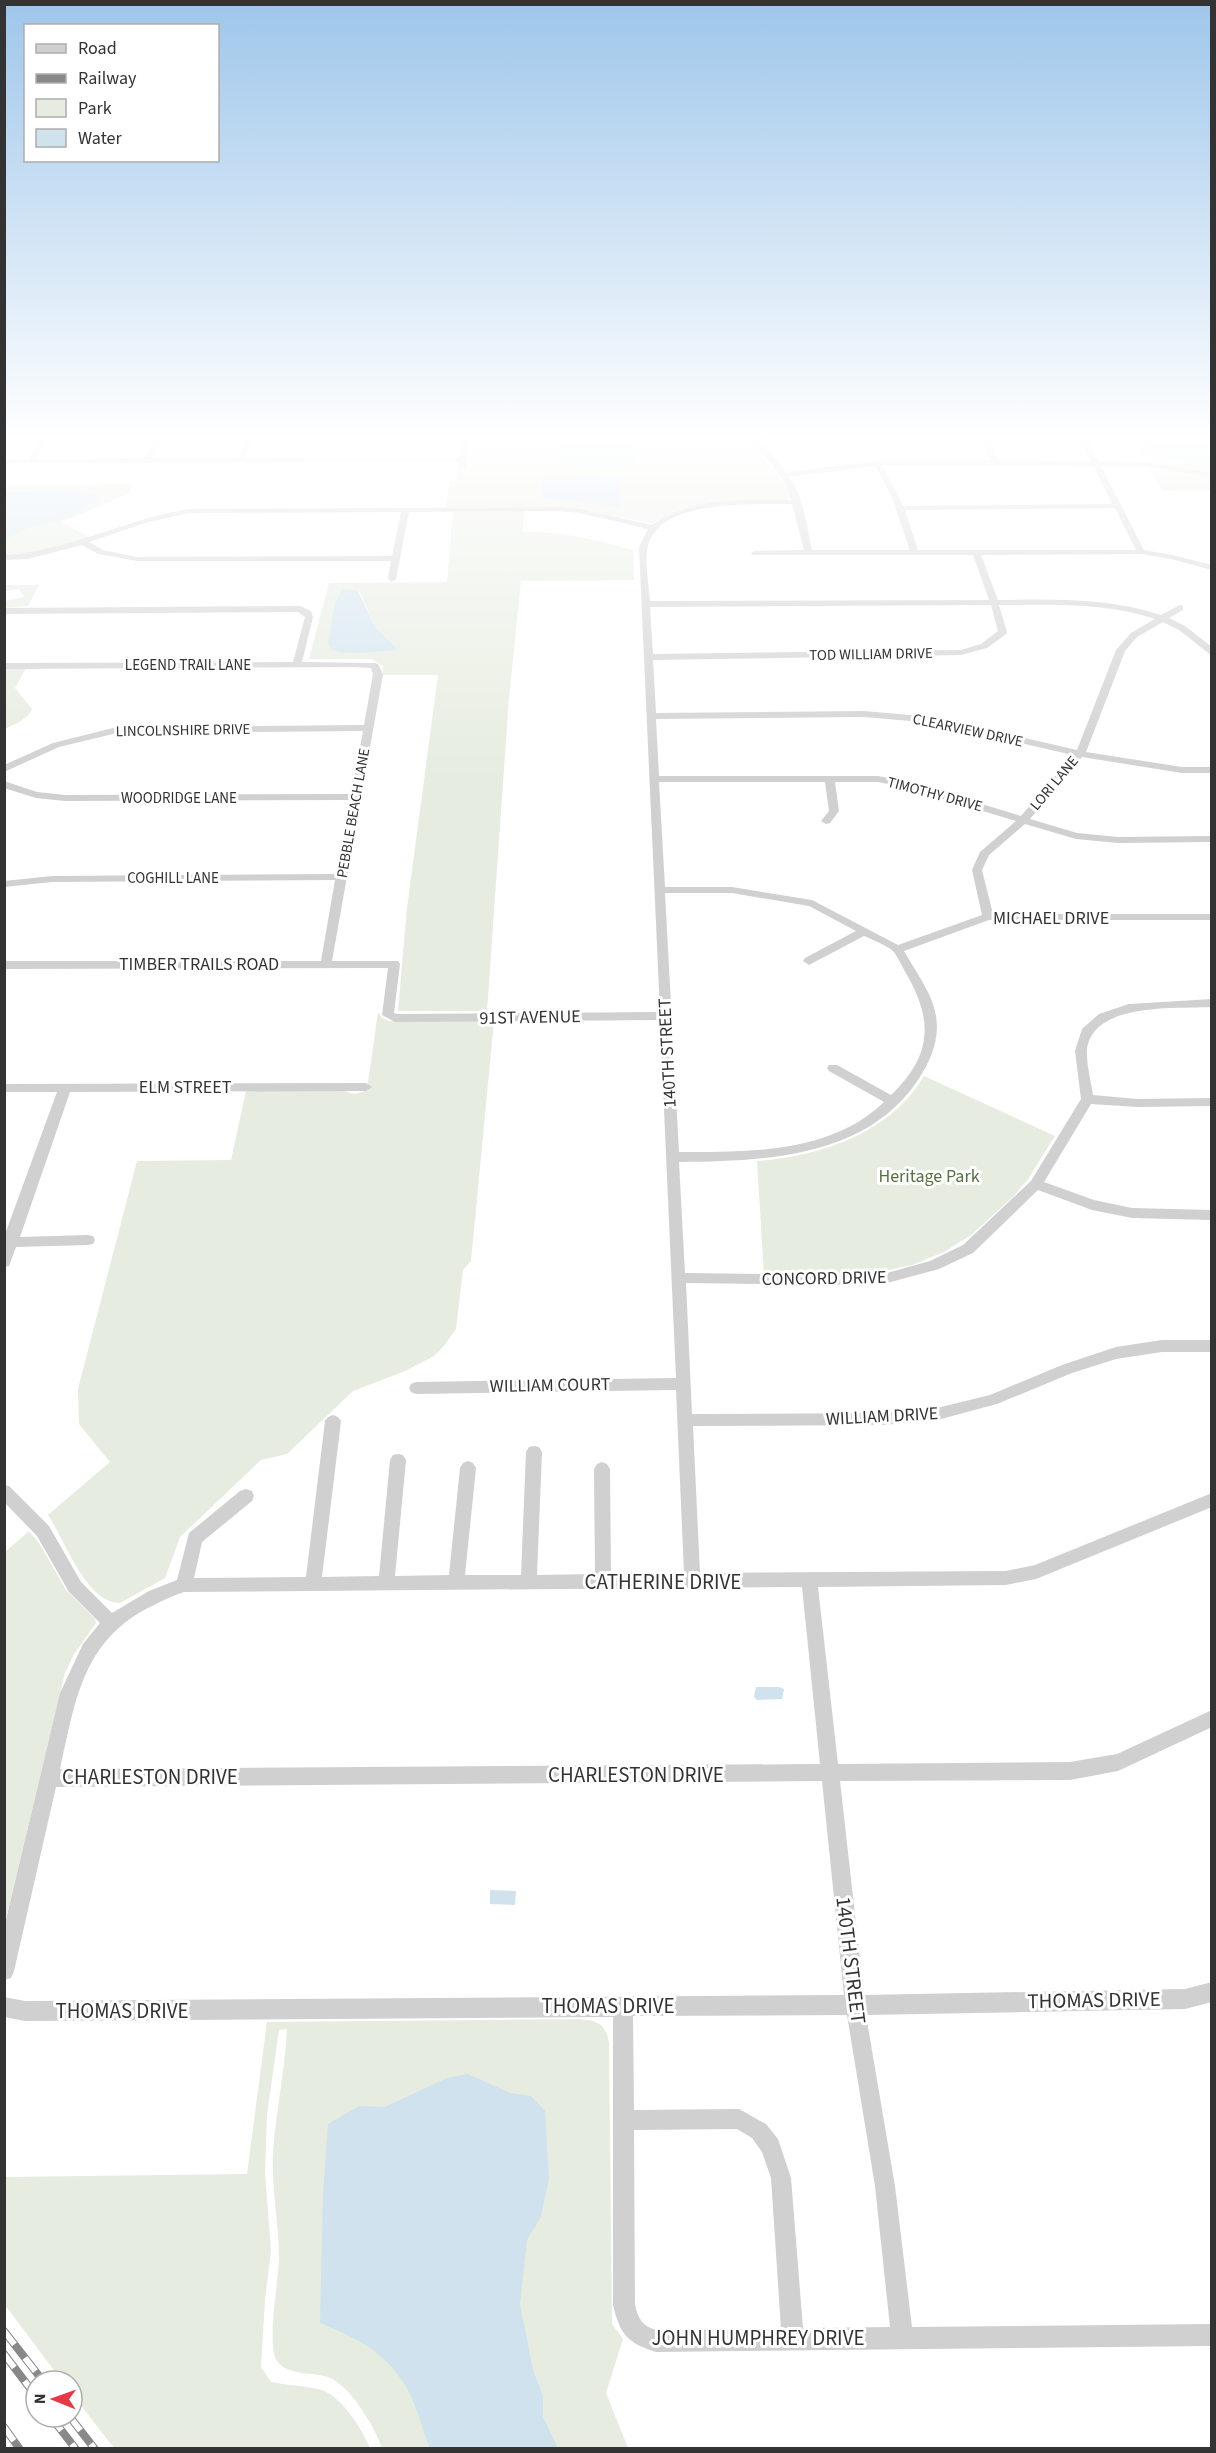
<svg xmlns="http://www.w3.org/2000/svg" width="1216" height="2453" viewBox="0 0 1216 2453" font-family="'Source Sans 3',sans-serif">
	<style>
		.green { fill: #e6ecdf; fill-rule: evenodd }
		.water { fill: #cfe2ee }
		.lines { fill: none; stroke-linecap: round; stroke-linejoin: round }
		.minor { fill: #d0d0d0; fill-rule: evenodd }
		.rail-casing { stroke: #888; stroke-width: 8 }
		.rail { stroke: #fff; stroke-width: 6; stroke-dasharray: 17; stroke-linecap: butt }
		.labels { text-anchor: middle; stroke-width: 6; stroke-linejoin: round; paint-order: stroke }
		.far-street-label { font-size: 15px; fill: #333; stroke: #fff }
		.street-label { font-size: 18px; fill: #333; stroke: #fff }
		.park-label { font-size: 18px; fill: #56703f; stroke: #fff }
		.near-street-label { font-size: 21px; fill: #333; stroke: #fff }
	</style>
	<rect width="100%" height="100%" fill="#fff"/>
	<path class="green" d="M468,439H743L755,448L786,486L791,497L787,500L725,501L688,508L652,523L581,510L556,507H446L450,482L456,481L458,469L464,468Z
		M1132,439H1211V490L1162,491Z
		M133,484L128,494L62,522L88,537L52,550L5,555L4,485Z
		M524,511L523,532C564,531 593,539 633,550L634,580L521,581L509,698L487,1011H398L407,908L438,675H383V666L371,659H309L329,583L447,582L453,512ZM359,591L375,627L396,647L328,642L332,629Z
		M5,585H39L28,606L5,608V601L24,597L19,589L5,591Z
		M5,668H26L15,688L32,709C28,720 14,724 5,729Z
		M378,1012L382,1018L389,1021H494L471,1261L463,1270L456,1329L443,1347L434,1356L405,1371L353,1391L287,1454L261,1460L180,1537L165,1578L120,1603C86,1603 65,1540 48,1515L110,1462L79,1424L78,1389L137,1161L231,1160L246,1091L342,1090C351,1094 358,1095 367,1090Z
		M924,1076L1055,1136L1028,1179L1013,1197L971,1235L944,1252L912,1265L875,1273L764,1275L757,1161C819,1157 891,1133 924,1076Z
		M29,1531L39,1543L66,1590L95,1619L96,1623L74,1654L65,1673L5,1923V1552Z
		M581,2019C599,2021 606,2025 609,2043L612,2324L623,2339L606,2393L628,2448H382C374,2426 351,2386 328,2377C313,2372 287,2376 277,2361C266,2346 279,2278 279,2257C279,2222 271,2187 273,2152C276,2111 285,2070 287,2029L279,2030L267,2115L265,2172L271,2251L265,2299L261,2367L271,2382C287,2385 303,2386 318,2389C340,2393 362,2429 370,2448H114L72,2394V2381H62L5,2305V2177L247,2174L267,2022Z"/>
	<path class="water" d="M559,439H633L635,462C625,472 579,467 564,464L560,462Z
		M1142,439H1210L1211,465L1153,456Z
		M542,476L620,477V507L541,498Z
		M68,491L94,494L99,499L65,519L35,525L5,539V492Z
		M345,589L358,591L375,627L396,647V650C383,651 343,656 333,650C330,648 329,645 328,642C332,628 332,598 345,589Z
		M756,1687H779L784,1689L782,1699L757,1700L754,1697Z
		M490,1890L516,1891L515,1905L490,1904Z
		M468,2074L510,2093L531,2096L545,2111L549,2178L541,2217L527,2240L520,2304L533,2370L543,2396V2417L558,2448H430C422,2430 418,2409 409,2392C388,2353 359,2339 320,2323L323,2195L328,2124L359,2106L385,2107L447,2078Z"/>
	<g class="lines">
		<path class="minor" d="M40,439H48L37,459L145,458L154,439H162L153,458H239L245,439H253L246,458H459L461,439H469L466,467L462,469L458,467L459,462L4,463V459H29Z
			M746,439C765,439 775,459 786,472L888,460H990L982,439H990L998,460L1091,461L1079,439H1087L1098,461L1144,462L1212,473V477L1144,466H1101L1144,550L1172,555L1212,565V570L1171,559L1141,554L981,555L998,600C1053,599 1108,598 1161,615L1180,605L1183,606V610L1169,618L1185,626L1212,647V656L1179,630L1163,622L1137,637L1125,651L1086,752L1182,767H1212V773H1182L1082,757L1030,819L1077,833L1118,837L1212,836V842L1118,843L1076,839L1025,824L989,855L982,870L993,914H1212V920H989L904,951C915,971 932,992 936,1016C940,1038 931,1061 918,1080C866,1158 765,1161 679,1162L685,1273L826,1275L887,1273L930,1261L963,1245L1031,1181L1081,1099L1075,1051L1082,1029L1099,1014L1129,1004L1212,999V1007C1175,1009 1094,1002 1087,1049C1086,1063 1091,1081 1093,1095L1137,1099L1212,1098V1106L1137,1107L1091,1104L1044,1182L1094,1200L1132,1208L1212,1210V1220L1132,1218L1092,1210L1038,1190L973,1253L939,1269L887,1283L826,1285L686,1283L692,1414L884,1413L941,1407L990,1395L1062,1365L1116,1347L1162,1340H1212V1352H1162L1116,1359L1072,1373L997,1404L941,1419L884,1425L693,1426L700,1573L1006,1571L1035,1565L1212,1493V1507L1036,1579L1006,1585L818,1587L838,1764L1070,1762L1117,1754L1212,1710V1727L1118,1771L1070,1780L840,1781L864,1995L1185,1989L1212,1982V2002L1185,2009L866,2015L895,2186L912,2327L1212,2324V2346L656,2352C627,2343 620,2334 613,2305V2017L25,2021L4,2017V1997L25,2001L844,1995L822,1781L56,1787L14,1971L11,1978L4,1980V1928L60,1693L83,1644L100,1623L69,1592L37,1536L4,1502V1485L9,1486L49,1526L81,1582L112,1613L149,1591L177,1580L189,1533L240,1491L246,1489L252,1491L254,1496L252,1501L202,1542L194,1578L306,1577L325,1421L328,1417L333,1415L338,1417L341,1421L322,1577L379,1576L390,1460L393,1455L398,1454L403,1455L406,1460L395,1576L449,1575L460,1468L463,1463L468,1461L473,1463L476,1468L465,1575H521L526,1452L529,1447L534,1446L539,1447L542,1452L537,1575L595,1574L594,1469L597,1464L602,1462L607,1464L610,1469L611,1574L684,1573L676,1390L416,1394L411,1392L409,1388L411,1384L416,1382L676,1378L660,1020L395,1022L382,1015L388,968L4,969V961H321L335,880L52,882L4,887V881L52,876L337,874L350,800L65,801L36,798L4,788V781L37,792L65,795L351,794L363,731L117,733L59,747L4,772V765L53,743L117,727L364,725L373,674L371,668L354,667L4,669V663L293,662L305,617L298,612L4,614V608L300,606L311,611L313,617L302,662L375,663L378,664L383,674L332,961H398L400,964L394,1013L397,1014L660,1012L639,547L648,529L580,513L558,511L409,512L396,579L392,582L388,579L391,561H137L98,554L82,545L28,559L4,560V555C69,551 126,519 189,509L558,507L580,509L652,525C693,497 743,499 791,500C785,475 765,456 746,439ZM882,465L1093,466L1112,504L903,506ZM875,466L891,495L910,550H812C807,528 803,493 789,477ZM762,504H792L804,550L755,551L751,553L752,555H973L989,600L650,601C649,586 644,560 648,546C658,505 728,505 762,504ZM1115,508L1136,550H918L905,510ZM401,512L392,556L137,557L103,550L89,542L145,523L189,513ZM991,605L998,631L981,644L961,650L653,654L650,607ZM999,605C1051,605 1105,602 1155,619L1131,633L1116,650L1077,750L933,717L864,711L656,713L653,660L961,655L987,648L1006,634L1007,632ZM864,717L933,723L1073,755L1021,816L909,782L878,776H659L656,719ZM659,782H825L829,811L821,821L826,824L830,823L839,811L835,782H878L903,787L1016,821L980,852L972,870L982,915L898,945L812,900L732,887H665ZM665,893H732L809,906L856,931L805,958L803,961L809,965L864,936C873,940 886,945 893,951C898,957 903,968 907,975C934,1022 931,1057 891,1095L837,1065H829L827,1068L829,1071L884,1102C830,1154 748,1152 679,1152ZM802,1587L820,1764L60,1769C75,1704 81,1644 146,1609C158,1603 171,1596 184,1592ZM847,2015L875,2186L890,2327L803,2328L791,2178L778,2139L766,2124L739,2109L634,2110L633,2016ZM737,2129L752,2138L762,2152L771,2178L781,2329L656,2330C642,2326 638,2318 635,2305L634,2130Z
			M366,1083L372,1087L366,1091L70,1092L20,1237L88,1235L93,1236L95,1240L93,1244L88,1245L16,1247L9,1266L4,1267V1237L57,1092H4V1084Z"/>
		<g class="rail-casing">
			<path id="rail" d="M4,2331L43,2381
				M4,2354L36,2396
				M51,2417L75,2448
				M70,2417L94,2448
				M4,2427L19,2448"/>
		</g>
		<use href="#rail" class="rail"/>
	</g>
	<linearGradient id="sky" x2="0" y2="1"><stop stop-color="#9ec6ea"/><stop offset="0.56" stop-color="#fff"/><stop offset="1" stop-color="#fff" stop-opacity="0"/></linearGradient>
	<rect width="1216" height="783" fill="url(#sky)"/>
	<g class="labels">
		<g class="far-street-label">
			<text transform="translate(871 654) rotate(-1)" y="5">TOD WILLIAM DRIVE</text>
			<text x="188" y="670">LEGEND TRAIL LANE</text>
			<text transform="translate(183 730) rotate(-1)" y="5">LINCOLNSHIRE DRIVE</text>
			<text transform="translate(968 730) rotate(12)" y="5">CLEARVIEW DRIVE</text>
			<text transform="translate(1054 783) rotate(-50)" y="5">LORI LANE</text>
			<text transform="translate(935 794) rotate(15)" y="5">TIMOTHY DRIVE</text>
			<text x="179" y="803">WOODRIDGE LANE</text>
			<text transform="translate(353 813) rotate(-80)" y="5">PEBBLE BEACH LANE</text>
			<text x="173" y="883">COGHILL LANE</text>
		</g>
		<g class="street-label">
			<text x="1051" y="924">MICHAEL DRIVE</text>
			<text x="199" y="970">TIMBER TRAILS ROAD</text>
			<text transform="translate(530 1017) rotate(-1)" y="6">91ST AVENUE</text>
			<text transform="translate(667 1053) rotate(-93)" y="6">140TH STREET</text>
			<text x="185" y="1093">ELM STREET</text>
			<text transform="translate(824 1278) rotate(-1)" y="6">CONCORD DRIVE</text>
			<text transform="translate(550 1385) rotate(-1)" y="6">WILLIAM COURT</text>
			<text transform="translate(882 1416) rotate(-3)" y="6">WILLIAM DRIVE</text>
		</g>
		<g class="park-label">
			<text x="929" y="1182">Heritage Park</text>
		</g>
		<g class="near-street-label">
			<text x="663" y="1589">CATHERINE DRIVE</text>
			<text x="636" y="1782">CHARLESTON DRIVE</text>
			<text x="150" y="1784">CHARLESTON DRIVE</text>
			<text transform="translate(851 1960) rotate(83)" y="7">140TH STREET</text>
			<text transform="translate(1094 2000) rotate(-1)" y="7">THOMAS DRIVE</text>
			<text x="608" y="2013">THOMAS DRIVE</text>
			<text x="122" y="2018">THOMAS DRIVE</text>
			<text x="758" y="2345">JOHN HUMPHREY DRIVE</text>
		</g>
	</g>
	<rect width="1216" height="2453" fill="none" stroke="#333333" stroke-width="12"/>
	<rect x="24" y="24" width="195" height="138" fill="#ffffff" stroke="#adadad" stroke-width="1.5"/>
	<rect x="36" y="44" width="30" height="9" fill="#d0d0d0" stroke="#adadad" stroke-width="1.5"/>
	<text x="78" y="54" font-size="18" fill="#333333">Road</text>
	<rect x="36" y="74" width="30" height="9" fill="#888888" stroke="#adadad" stroke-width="1.5"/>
	<text x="78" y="84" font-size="18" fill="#333333">Railway</text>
	<rect x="36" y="99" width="30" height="18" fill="#e6ecdf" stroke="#adadad" stroke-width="1.5"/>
	<text x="78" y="114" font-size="18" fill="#333333">Park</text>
	<rect x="36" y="129" width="30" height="18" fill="#cfe2ee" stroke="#adadad" stroke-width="1.5"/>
	<text x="78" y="144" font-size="18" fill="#333333">Water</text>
	<g transform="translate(54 2399) rotate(271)"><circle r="28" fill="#ffffff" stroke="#adadad" stroke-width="1.5"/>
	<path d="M0-4.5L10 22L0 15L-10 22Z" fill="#e63946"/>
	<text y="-9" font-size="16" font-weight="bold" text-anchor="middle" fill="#333333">N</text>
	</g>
</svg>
